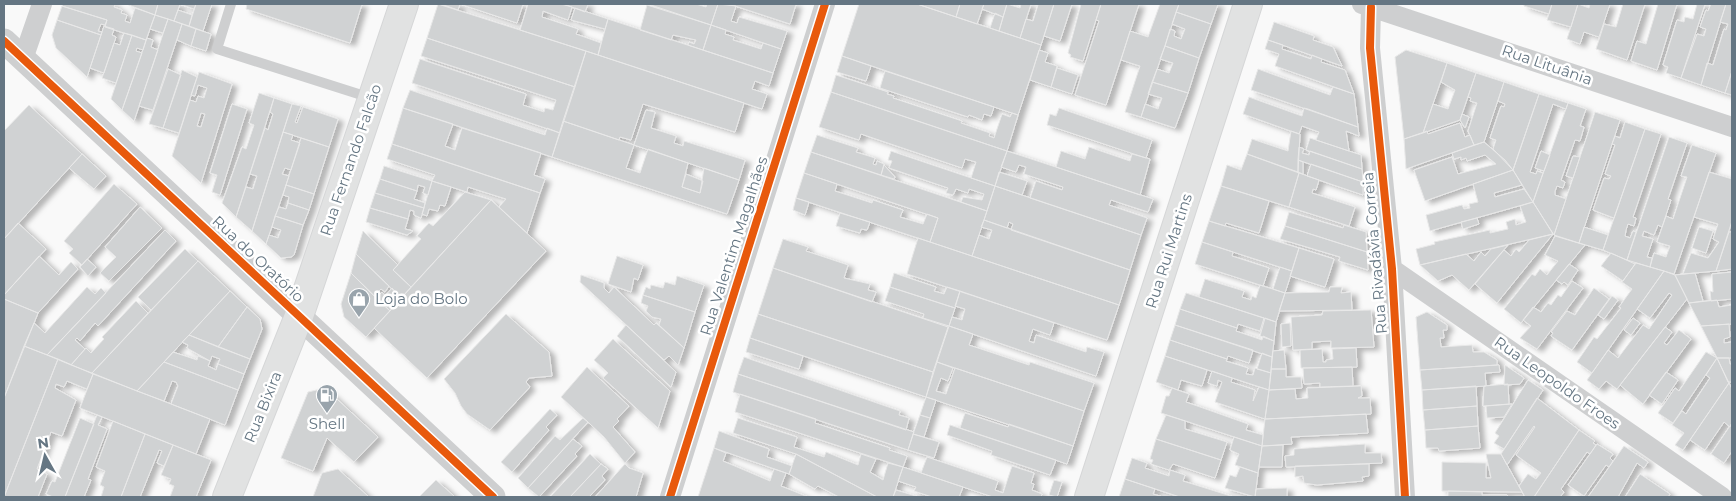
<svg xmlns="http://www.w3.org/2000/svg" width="1736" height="501" viewBox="0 0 1736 501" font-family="Montserrat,sans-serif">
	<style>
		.building { fill: #d0d2d3; stroke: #e8e8e8; fill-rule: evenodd; filter: url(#shadow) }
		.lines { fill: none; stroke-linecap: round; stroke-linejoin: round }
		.secondary-casing { stroke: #d5d6d7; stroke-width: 30 }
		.service { stroke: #cecfd0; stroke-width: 10 }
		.minor { stroke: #cecfd0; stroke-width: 20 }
		.tertiary { stroke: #cecfd0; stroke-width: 25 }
		.secondary { stroke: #e1e2e2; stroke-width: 28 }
		.cycleway-casing { stroke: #fff; stroke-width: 11 }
		.cycleway { stroke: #e8590c; stroke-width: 8 }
		.labels { text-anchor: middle; stroke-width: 5; stroke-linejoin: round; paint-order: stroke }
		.street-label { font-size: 15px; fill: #657683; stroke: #fff }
		.poi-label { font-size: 15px; fill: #657683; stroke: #fff; text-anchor: start }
	</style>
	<defs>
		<filter id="shadow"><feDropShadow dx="5.5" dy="3" stdDeviation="2.5" flood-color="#0004"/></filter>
	</defs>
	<rect width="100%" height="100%" fill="#f9f9f9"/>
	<path class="building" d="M63,4H115L114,7L122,10L121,13L127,15L125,21L130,23L135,8L155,15L146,40L105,27L107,20L62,6Z
		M126,4H158L155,15Z
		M158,4H180L174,21L155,15Z
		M180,4H196L194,9Z
		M196,4H212L203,31L189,26Z
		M247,4H362L350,43L246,9Z
		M438,4L586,51L575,87L427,38Z
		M441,4H460L458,10Z
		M460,4H523L517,23Z
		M528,4H561L572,7L568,20L543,11L542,17L578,29L576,34L601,43L598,55L520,30Z
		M564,4H588L585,12Z
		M648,4H696L706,7L707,4H718L711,25Z
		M718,4L736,6L731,21L737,23L739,17L787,31L781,49L711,25Z
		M729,4H796L790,24Z
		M859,4H917L1041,45L1018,115L842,56Z
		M917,4H960L956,17Z
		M960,4H984L977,24L956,17Z
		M984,4H1007L1003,17L982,9Z
		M1007,4L1020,8L1021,4H1031L1020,38L999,31Z
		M1036,4H1054L1041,45L1020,38L1026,19L1033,21L1038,5Z
		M1054,4H1072L1060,41L1044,36Z
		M1081,4H1101L1083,61L1070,57L1071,55L1068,53Z
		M1101,4H1139L1106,105L1075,95L1099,21L1096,20Z
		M1158,4H1179L1141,117L1125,112L1140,66L1121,60L1130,31L1148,37L1160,4Z
		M1179,4H1218L1211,24L1176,12Z
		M1524,4H1552L1549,14L1524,6Z
		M1552,4H1578L1571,27L1547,20Z
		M1578,4L1589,8L1590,4H1610L1599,37L1584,32L1580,44L1567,39Z
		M1623,4H1645L1627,60L1596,49L1604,24L1616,27Z
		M1658,4H1677L1657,70L1631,61L1637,41L1646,44Z
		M1697,4H1705L1681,78L1666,73L1668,67L1663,65L1677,20L1684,22L1685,17L1693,19Z
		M1711,4H1726L1701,85L1681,78L1697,34L1704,36L1706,29L1700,27L1706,10L1708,11Z
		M1726,4H1732V71L1725,93L1701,85L1707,63L1713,65L1724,29L1726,30L1728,24L1720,22Z
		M647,5L711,25L703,50L688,45L689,42L694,44L696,40L673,35L671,40L640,30Z
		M62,6L107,20L105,25L101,24L98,31L102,32L101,35L57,20Z
		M575,8L608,19L605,29L571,20Z
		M178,10L192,15L189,26L174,21Z
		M1176,12L1211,24L1199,58L1165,46L1170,29L1175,31L1174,36L1181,39L1185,29L1172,24Z
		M995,13L1003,17L999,31L990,28Z
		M155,15L168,19L163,33L150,29Z
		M168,19L182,24L153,110L139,106Z
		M608,19L773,73L769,86L755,81L752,89L767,94L762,109L598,55Z
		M57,20L101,35L87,77L56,48L52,35Z
		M1274,22L1314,36L1313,40L1333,47L1342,66L1268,40Z
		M182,24L196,29L191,46L177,40Z
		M711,25L726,30L725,34L734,37L733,40L761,49L763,43L781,49L773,73L703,50Z
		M104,26L114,29L112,35L116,37L104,73L90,68Z
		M196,29L211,34L206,51L191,46Z
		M124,33L132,35L116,83L102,78L114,43L120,45Z
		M132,35L146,40L143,50L137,48L136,51L142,53L122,110L111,99Z
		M147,38L153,40L151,47L158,50L134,121L122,110Z
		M427,38L575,87L560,133L412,83L420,59L526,94L523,105L544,112L545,108L553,110L556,100L421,56Z
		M1268,40L1283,45L1282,49L1311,59L1312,55L1322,59L1321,62L1345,70L1354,94L1275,66L1279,54L1265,49Z
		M1165,46L1199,58L1188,93L1152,82L1157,69L1169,73L1173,63L1160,59Z
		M1039,50L1048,53L1045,62L1057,66L1051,87L1030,80Z
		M1406,50L1447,63L1423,133L1404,139L1395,57Z
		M586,51L744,103L735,132L643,104L631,140L620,137L619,140L563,121Z
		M842,56L871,66L866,81L837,72Z
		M1447,63L1476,73L1462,114L1460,120L1423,133L1433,104L1448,109L1455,90L1441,82Z
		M1057,68L1078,75L1072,94L1051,87Z
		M168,69L181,75L163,128L149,124Z
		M1258,69L1330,95L1333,87L1354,94L1358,127L1251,90Z
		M182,70L197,77L179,133L163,128Z
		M885,71L994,107L991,116L984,114L982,120L969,115L968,117L880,88Z
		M1732,71V95L1725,93Z
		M199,72L232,84L201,183L172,156L190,100L196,102L198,96L204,98L207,88L198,85L195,96L191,95ZM201,113L205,114L201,127L197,126Z
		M1476,73L1504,82L1484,142L1474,145L1468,131L1477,103L1470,101L1471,98L1468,97Z
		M836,75L888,92L887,94L894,96L893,98L962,121L961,123L990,133L989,136L994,138L1002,114L1010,117L1012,113L1018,115L1007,151L831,92Z
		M1152,82L1188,93L1175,128L1141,117L1145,104L1158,109L1162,98L1148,94Z
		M1504,82L1539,94L1513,170L1493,149L1496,140L1490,138L1501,106L1504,107L1505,104L1498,101Z
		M410,90L545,135L547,128L560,133L552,157L403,108Z
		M831,92L1007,151L995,186L971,178L976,162L965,159L962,168L861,134L859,140L819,127Z
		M259,93L274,98L236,217L222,203L242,147L246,149L254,125L249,123Z
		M1539,94L1568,103L1566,109L1553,104L1530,172L1536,174L1537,171L1543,173L1533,202L1513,170Z
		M1249,97L1302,116L1304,108L1308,109L1358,127L1359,136L1346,131L1349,151L1316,140L1319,132L1302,126L1299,134L1243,114Z
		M274,98L292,104L252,231L236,217L246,187L253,189L257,176L250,174L265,128L268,130L273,114L270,112Z
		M1568,103L1586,109L1580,126L1584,127L1580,141L1575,140L1561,180L1565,182L1563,188L1557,186L1555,191V195L1566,199L1554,235L1533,202Z
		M232,104L247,109L220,195L212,192L217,175L210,173Z
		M292,104L301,106L295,122L297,123L303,107L338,119L329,147L283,132Z
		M29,105L82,154L4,239V131Z
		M403,108L453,124L445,146L455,150L462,128L541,153L534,175L545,179L540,193L392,144Z
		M1059,108L1152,140L1146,158L1047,125L1050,114L1056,116Z
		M646,110L655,112L651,128L676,136L674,143L683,146L684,141L745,160L739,180L634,145Z
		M1595,112L1620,120L1579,243L1554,235Z
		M1462,114L1469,117L1465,128L1460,120Z
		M563,121L634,145L626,168L640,173L648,149L688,163L682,187L700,193L704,168L739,180L727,214L552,157Z
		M1625,122L1645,129L1614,218L1593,210L1604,178L1609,179L1611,176L1605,174L1615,145L1612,144L1615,136L1620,138Z
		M1460,123L1465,137L1470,135L1474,145L1406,169L1404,139L1427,131L1428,134Z
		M1645,129L1661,134L1633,217L1636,218L1634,226L1628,224L1626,230L1625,236L1630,238L1633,231L1636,232L1627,260L1603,250Z
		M1291,131L1300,134L1298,172L1247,154L1252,139L1288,151Z
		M283,132L293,135L291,140L300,143L291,170L285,168L282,174L289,176L266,244L252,231Z
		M817,135L858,148L856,152L875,158L873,164L876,165L877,161L884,164L881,175L811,152Z
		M1669,137L1687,143L1668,199L1671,200L1662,227L1658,225L1654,235L1644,231L1642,236L1653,239L1647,257L1652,258L1650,267L1627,260Z
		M301,138L329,147L314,194L286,185Z
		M1310,138L1361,155L1362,169L1306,150Z
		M1484,142L1505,160L1513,170L1425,201L1414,170L1452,157L1458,174L1496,164L1485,155L1467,161L1466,158L1461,160V157L1454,159L1452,153Z
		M392,144L540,193L527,233L499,207L506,199L468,187L467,192L432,181L435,175L387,159Z
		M1692,145L1716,153L1674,274L1650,267L1654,253L1666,257L1670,246L1657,242L1666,216L1673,219L1687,177L1681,176Z
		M1089,147L1130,161L1132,154L1150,159L1140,195L1056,167L1061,151L1085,159Z
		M1299,147L1304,149L1302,153L1309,155L1310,151L1362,169L1363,182L1298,160Z
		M891,151L995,186L987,211L961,202L963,197L982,200L984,194L969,189L968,193L956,189L953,195L946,193L948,188L889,168L892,161L888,160Z
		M1007,151L1153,199L1148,212L1111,200L1109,205L1147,218L1141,235L1030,198L1036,181L1062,190L1063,187L1024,174L1026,167L1019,165L1016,172L1001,167Z
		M1541,151L1550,155L1544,171L1535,168Z
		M811,152L987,211L972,256L930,242L938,218L804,173Z
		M82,154L106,176L94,189L69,168Z
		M1247,154L1299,173L1289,207L1221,186L1227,165L1241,170Z
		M1573,156L1580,157L1573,178L1566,176Z
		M1298,160L1303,162V174L1298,172Z
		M1311,164L1363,182V195L1307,176Z
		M884,165L895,177L894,179L881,175Z
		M384,166L432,181L428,195L423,193L425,187L418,185L417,191L380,179Z
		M1513,170L1522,185L1494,193L1495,197L1524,189L1533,202L1430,231L1426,215L1462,205L1464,209L1470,208L1469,204L1478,202L1473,184Z
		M999,172L1027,181L1022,195L995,186Z
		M1709,172L1732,179V221L1716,271L1683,274L1691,253L1708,258L1719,242L1713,239L1718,224L1694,217Z
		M804,173L837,184L835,191L872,203L873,200L903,210L900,217L923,224L927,214L938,218L930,242L796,198Z
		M1299,173L1319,180L1316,190L1313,189L1312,193L1355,207L1349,226L1289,207Z
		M686,174L703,181L700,193L682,187Z
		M380,179L417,191L414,199L425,203L424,208L375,193Z
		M432,181L451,187L445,206L440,205L438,211L429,209L427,216L422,214Z
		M114,184L137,204L82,265L69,253L73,249L64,241Z
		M286,185L314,194L309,210L288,203L289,197L283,195Z
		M995,186L1141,235L1130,270L1011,230L1013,224L1009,222L1007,228L984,220Z
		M1221,186L1269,201L1259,233L1226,223L1225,226L1209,221Z
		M465,192L491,200L411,287L393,270L421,239L417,236L429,223L433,226Z
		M375,193L424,208L421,218L414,215V211L410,210L408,219L370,208Z
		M796,198L809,202L805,215L793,210Z
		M491,200L546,251L427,378L374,328Z
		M1533,202L1553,234L1420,265L1416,249L1435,244L1434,242L1490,230V233L1508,229L1506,222L1515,219L1516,225L1526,222L1520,206Z
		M288,203L309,210L303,225L275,216L279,207L286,209Z
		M140,207L162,228L109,281L100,273L116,257L105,247Z
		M370,208L408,219L405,229L413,231L407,235L366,222Z
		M1289,212L1343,228L1344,225L1366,232L1367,252L1285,226Z
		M840,213L870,222L867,230L861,229L860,233L836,226Z
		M275,216L303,225L294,255L291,257L281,258L266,244L269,235L278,238L281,230L272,227Z
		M1477,218L1479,224L1463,229L1461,222Z
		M984,220L1130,270L1119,305L972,256L979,235L989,239L992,230L981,227Z
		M1209,221L1299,248L1292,271L1202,242Z
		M18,223L46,249L4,295V239Z
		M1285,226L1367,252L1368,270L1339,261L1340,257L1280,239Z
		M1584,227L1608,235L1603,250L1579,243Z
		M1699,227L1713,231L1706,253L1692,248Z
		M165,230L176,241L98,326L95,323L80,341L77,338L75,340L85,349L71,365L47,355Z
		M363,231L398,265L393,270L411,287L401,298L356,254Z
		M1729,232H1732V269L1716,271Z
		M1553,234L1497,303L1475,284L1504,250L1511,256L1516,249L1519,252L1529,240Z
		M1555,236L1585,245L1521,323L1504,309L1532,274L1535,276L1540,269L1547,275L1558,261L1545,255Z
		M918,238L1119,305L1107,340L907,274Z
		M783,239L808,247L806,251L848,265L844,278L870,284L868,290L876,292L872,302L773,268Z
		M1202,242L1233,252L1232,256L1269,268L1263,286L1195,264Z
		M1508,245L1469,290L1452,275L1438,281L1420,265L1466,254L1474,261L1481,252L1485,256L1491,249Z
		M1299,248L1334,259L1325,287L1290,276Z
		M185,249L198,261L151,310L138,297Z
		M1611,253L1635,264L1623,281L1601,266Z
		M356,254L389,286L385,292L381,289L374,296L351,273Z
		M39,256L59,275L71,262L78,269L38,313L4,299V295Z
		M617,256L643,265L638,280L634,278L631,292L608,284Z
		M87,259L96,267L88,276L80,267Z
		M198,261L230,291L137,391L92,373Z
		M1636,263L1664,271L1592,373L1577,362L1594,337L1597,339L1621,308L1619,307L1632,289L1622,282Z
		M1569,264L1578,270L1568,285L1564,282L1562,284L1556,280Z
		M1280,267L1292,271L1285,293L1273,289Z
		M773,268L948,327L933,372L758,314Z
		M1664,271L1675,275L1687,299L1617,389L1606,381L1599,389L1587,380L1608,350L1618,358L1643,325L1649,329L1672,295L1669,293L1650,318L1637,309Z
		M1732,272V299L1711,301L1710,291L1713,292L1712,274Z
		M351,273L390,311L366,337L344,317L341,304Z
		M894,273L936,287L934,291L944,294L947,287L960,291L955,308L890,287Z
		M1695,273L1703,301L1689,303L1675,275Z
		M581,275L604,283V288L609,293L614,287L654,325L656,323L684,348L678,365L669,356L664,360L580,282Z
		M677,276L704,285L695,312L643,295L646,287L650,289L651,285L663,288L665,282L675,285Z
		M1205,279L1244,291L1242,297L1251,300L1252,296L1256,298L1260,285L1285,293L1276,322L1199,297Z
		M1572,281L1583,288L1537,349L1520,338L1531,326L1523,320L1533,307L1541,312L1548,303L1551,305L1558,295L1561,297Z
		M87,287L95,294L101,288L106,293L47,355L24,346L34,323L45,333Z
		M890,287L955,308L949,326L923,318L924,314L885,301Z
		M1330,287H1342L1341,293L1351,292L1352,310L1279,311L1285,293L1329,292Z
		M392,288L401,298L390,311L376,298L382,292L385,296Z
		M1594,288L1609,299L1572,350L1551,336L1553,333L1551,332L1567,311L1575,315Z
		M230,291L247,307L218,347L189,335Z
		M960,291L1054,323L1050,335L1033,329L1029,341L1034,343L1036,335L1086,352L1087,347L1104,352L1096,376L949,326L952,317L962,320L965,309L955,306Z
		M1186,293L1264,318L1260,331L1238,324L1237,328L1180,309Z
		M643,295L695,312L684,348L659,325L661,319L652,317L646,311L648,306L641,303Z
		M1612,296L1618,300L1604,319L1598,315Z
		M4,299L38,313L4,398Z
		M1717,300L1719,307L1732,305V324L1701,326L1689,303Z
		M136,301L148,313L92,373L71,365L86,348L91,353L104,339L102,337Z
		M247,307L260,319L262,329L250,359L218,347Z
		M1180,309L1237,328L1236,331L1262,340L1263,336L1274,341L1272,357L1175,325Z
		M1371,310L1374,347L1331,348V341L1312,342V349L1293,350L1291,317L1322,315L1323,311Z
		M1427,312L1447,325V330H1443L1444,338H1440L1441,347L1472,345L1473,352H1484L1497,360V365L1420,370L1416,317Z
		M506,314L549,352L552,376L529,378L526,382L530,387L529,388L490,430L467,414L461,406L455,393L444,379Z
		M758,314L933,372L926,397L750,338Z
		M1265,318L1276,322L1274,341L1260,336Z
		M1633,318L1640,323L1631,335L1624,330Z
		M1290,323L1291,346L1282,347L1281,324Z
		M1729,324L1730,337L1724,339V343L1732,342V358H1717L1701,326Z
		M626,325L676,372L671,387L617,336Z
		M1175,325L1253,350L1249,363L1228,356L1227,359L1170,340Z
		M949,326L973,334L969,345L1029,365L1030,362L1094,383L1084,411L937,362Z
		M1665,327L1672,332L1664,343L1667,345L1679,330L1691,339L1643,404L1620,385Z
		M189,335L250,359L244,374L218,364L220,359L212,356L210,361L187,348L188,345L182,342Z
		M750,338L803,356L799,369L746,352Z
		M613,339L670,391L658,428L603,378L608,373L594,360Z
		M1170,340L1227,359L1226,361L1248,368L1246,374L1253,375L1255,368L1271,373L1269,390L1165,356Z
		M24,346L58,359L4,497V398Z
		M1356,348L1357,367L1301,368L1300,350L1322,349L1323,362H1326V360L1333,359L1332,349Z
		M1284,350L1286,369H1271L1273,351Z
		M173,352L197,360L198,356L210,361L208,366L216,370L218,364L244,374L238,390L164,362Z
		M1706,352L1717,358L1673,423L1658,413L1675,388L1679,391Z
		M1262,353L1272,357L1271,373L1257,369Z
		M1165,356L1207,370L1202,386L1181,380L1178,390L1156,382Z
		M744,357L900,411L899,415L909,418L906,430L738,374Z
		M1717,358H1729L1730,364H1732V382H1728Z
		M1717,358L1729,383L1683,450L1675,445L1684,433L1672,425L1682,411L1686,414L1710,378L1706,375Z
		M58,359L93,374L87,389L67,381L64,387L56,384L55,388L76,400L62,436L51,432L37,469L47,474L38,497H4Z
		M164,362L238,390L225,425L171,404L178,386L176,382L172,381L164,401L137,391Z
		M937,362L953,368L948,381L941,378L936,391L946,394L955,368L1084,411L1073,446L926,397Z
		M1497,365H1499L1500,372L1485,373L1486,386L1422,390L1420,370Z
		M1505,365L1524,378L1520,384L1504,385Z
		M587,367L629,406L617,419L619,421L613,427L635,452L625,463L604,437L561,397Z
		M1352,367L1353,386L1320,387V383L1304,384L1303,368Z
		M1271,369H1286V377H1301L1302,388L1269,390Z
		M1212,371L1232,378L1231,382L1255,390L1253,401L1259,387L1269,390L1265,419L1215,402L1222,382L1218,380L1217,386L1208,383Z
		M1666,372L1678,380L1662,404L1649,395Z
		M93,374L210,419L196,454L80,408Z
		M738,374L914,432L908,450L733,392Z
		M1528,380L1543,390L1504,449L1494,443L1499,436L1495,433Z
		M1729,383L1732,389V423L1730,427L1724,422L1705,450L1690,440Z
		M1508,384L1509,404L1483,406L1484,386Z
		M1361,386L1362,396L1358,398H1370L1371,414L1265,419L1269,390L1295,389L1296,399L1308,398L1307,388Z
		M1476,386L1477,406L1423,410L1422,390Z
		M325,388L378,437L354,462L327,438L313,471L281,458L308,392Z
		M1172,388L1189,394L1186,402L1248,424L1246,430L1263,435L1262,446L1161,413L1166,396H1169Z
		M740,394L816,419L815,423L890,448L889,450L907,456L903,467L735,412Z
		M926,397L936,400L930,418L920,415Z
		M1537,398L1579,430L1534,497H1525L1519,486L1528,474L1536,479L1541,473L1516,455L1535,427L1534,426L1507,465L1501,454Z
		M1512,404L1504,417L1487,418L1486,406Z
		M1477,406L1478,426L1425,430L1423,410Z
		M550,409L557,415L546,427L549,430L512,472L501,462Z
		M965,413L1008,427L1009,424L1073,446L1067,464L960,428Z
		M1366,414L1368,433L1291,437L1292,444L1262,446L1265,419Z
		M97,415L102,417L98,425L107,429L88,479L91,480L84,497H65Z
		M920,415L930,418L924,437L913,434Z
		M1166,415L1185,421V429L1227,442L1221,460L1156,439Z
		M80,418L94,424L65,497H53L46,494L52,481L55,482Z
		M583,418L588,422L528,488L518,478L555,436L560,440Z
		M738,418L797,437L794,447L824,457L826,452L858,465L861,454L876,459L870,472L883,480L888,463L903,467L893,497H877L796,454L733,433Z
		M113,421L145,434L121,497H101L104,487L100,485L105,471L96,467Z
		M1732,423V451L1724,463L1711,454Z
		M950,425L1056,460L1050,475L991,455L992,451L947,435Z
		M1478,426L1480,448L1439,451L1438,448H1426L1425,430Z
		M1579,430L1595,441L1593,443L1596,445L1590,454L1587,452L1561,489L1564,492L1560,497H1534Z
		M719,431L769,449L767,457L792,466L789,474L714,448Z
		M145,434L173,445L164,466L157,463L162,451L159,450L140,497H121Z
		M913,434L939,442L934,458L908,450Z
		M1234,437L1262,446L1258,473L1235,465L1239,454L1230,450Z
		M573,439L582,446L575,454L577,456L539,497L528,488Z
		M1156,439L1221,460L1215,478L1173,464L1169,470L1151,464L1153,460L1150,459Z
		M1365,444V453H1381L1382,463L1286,467L1285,456L1294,455V449Z
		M1597,444L1613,454L1610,458L1613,461L1609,467L1606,465L1584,496L1568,485Z
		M173,445L211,460L196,497H170L174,486L169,484L171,479L161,475Z
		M1283,445L1282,467H1259L1262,446Z
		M1624,446L1648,462L1644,468L1637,463L1618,497H1588Z
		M714,448L726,453L723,461L770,481L774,469L786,473L781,486L808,497H698Z
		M590,454L601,464L570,497H550Z
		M796,454L877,497H839L818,486L815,489L789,474Z
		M1486,454H1501L1522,492L1442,491V462L1486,463V478H1491Z
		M927,457L998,481L995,490L1003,493L1012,466L1034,473L1031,483L1034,484L1032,490L1042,494L1041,497H993L921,473Z
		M1132,458L1147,463L1145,468L1169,476L1170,470L1185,475L1183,481L1234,497H1180L1125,479Z
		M601,464L608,469L602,476L605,480L589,497H570Z
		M625,464L629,468L643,473L636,497H595Z
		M1369,464V476L1362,477L1363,481L1317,485L1304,483L1303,476L1295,477V466Z
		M903,467L963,487L959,497H932L914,491L916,487L898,481Z
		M1240,467L1258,473L1255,497L1225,488L1230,475L1236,477Z
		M338,469L369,497H313L322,473Z
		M1640,474L1670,494L1668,497H1625Z
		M1125,479L1155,489L1153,494L1163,497H1119Z
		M436,480L454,496L453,497H419Z
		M1054,480L1062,482L1057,497L1049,495Z
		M1287,488V497H1255L1256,489Z
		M896,490L919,497H893Z
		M1448,491L1482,492V495H1507L1509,497H1448Z"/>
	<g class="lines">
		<g class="secondary-casing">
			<path id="secondary" d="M227,497L299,316L404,4
				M1089,497L1248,4"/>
		</g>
		<path class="service" d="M231,4L217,49L371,98"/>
		<path class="minor" d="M1362,4L1732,127
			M1371,7L1370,48L1392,269L1405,497
			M23,59L42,4
			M1392,269L1722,497
			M670,497L825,4"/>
		<path class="tertiary" d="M4,41L493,497"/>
		<use href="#secondary" class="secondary"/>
		<g class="cycleway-casing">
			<path id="cycleway" d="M1371,7L1370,48L1392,269L1405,497
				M4,41L493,497
				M670,497L825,4"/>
		</g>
		<use href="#cycleway" class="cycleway"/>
	</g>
	<defs>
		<g id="shop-pin" transform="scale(1.125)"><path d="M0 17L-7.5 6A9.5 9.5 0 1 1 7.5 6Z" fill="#99a4ac" stroke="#fff"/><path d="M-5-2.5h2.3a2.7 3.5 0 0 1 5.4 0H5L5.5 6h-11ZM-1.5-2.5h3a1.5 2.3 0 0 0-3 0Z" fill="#fff"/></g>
		<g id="fuel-pin" transform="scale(1.125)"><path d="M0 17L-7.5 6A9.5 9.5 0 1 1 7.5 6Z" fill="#99a4ac" stroke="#fff"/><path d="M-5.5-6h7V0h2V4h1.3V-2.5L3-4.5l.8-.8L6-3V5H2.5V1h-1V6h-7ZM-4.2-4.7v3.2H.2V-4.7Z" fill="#fff"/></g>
	</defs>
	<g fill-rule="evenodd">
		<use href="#shop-pin" x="359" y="299"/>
		<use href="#fuel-pin" x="327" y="395"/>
	</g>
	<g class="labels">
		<g class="street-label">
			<text transform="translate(1547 65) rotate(19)" y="5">Rua Lituânia</text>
			<text transform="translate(351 160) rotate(-71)" y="5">Rua Fernando Falcão</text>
			<text transform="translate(734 246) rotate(-72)" y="5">Rua Valentim Magalhães</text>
			<text transform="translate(1169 251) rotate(-72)" y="5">Rua Rui Martins</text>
			<text transform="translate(1375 253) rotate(-95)" y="5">Rua Rivadávia Correia</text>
			<text transform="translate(258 259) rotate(43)" y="5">Rua do Oratório</text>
			<text transform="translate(1557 383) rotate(35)" y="5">Rua Leopoldo Froes</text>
			<text transform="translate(263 407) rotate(-68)" y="5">Rua Bixira</text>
		</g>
		<g class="poi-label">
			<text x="375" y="304">Loja do Bolo</text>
			<text x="327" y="429" text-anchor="middle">Shell</text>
		</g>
	</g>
	<rect width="1736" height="501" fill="none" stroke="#657683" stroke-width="10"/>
	<g transform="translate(45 456) rotate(352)" stroke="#ffffff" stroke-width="4" paint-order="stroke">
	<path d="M0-4L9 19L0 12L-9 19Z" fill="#657683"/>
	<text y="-8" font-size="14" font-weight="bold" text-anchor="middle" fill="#657683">N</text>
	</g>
</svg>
